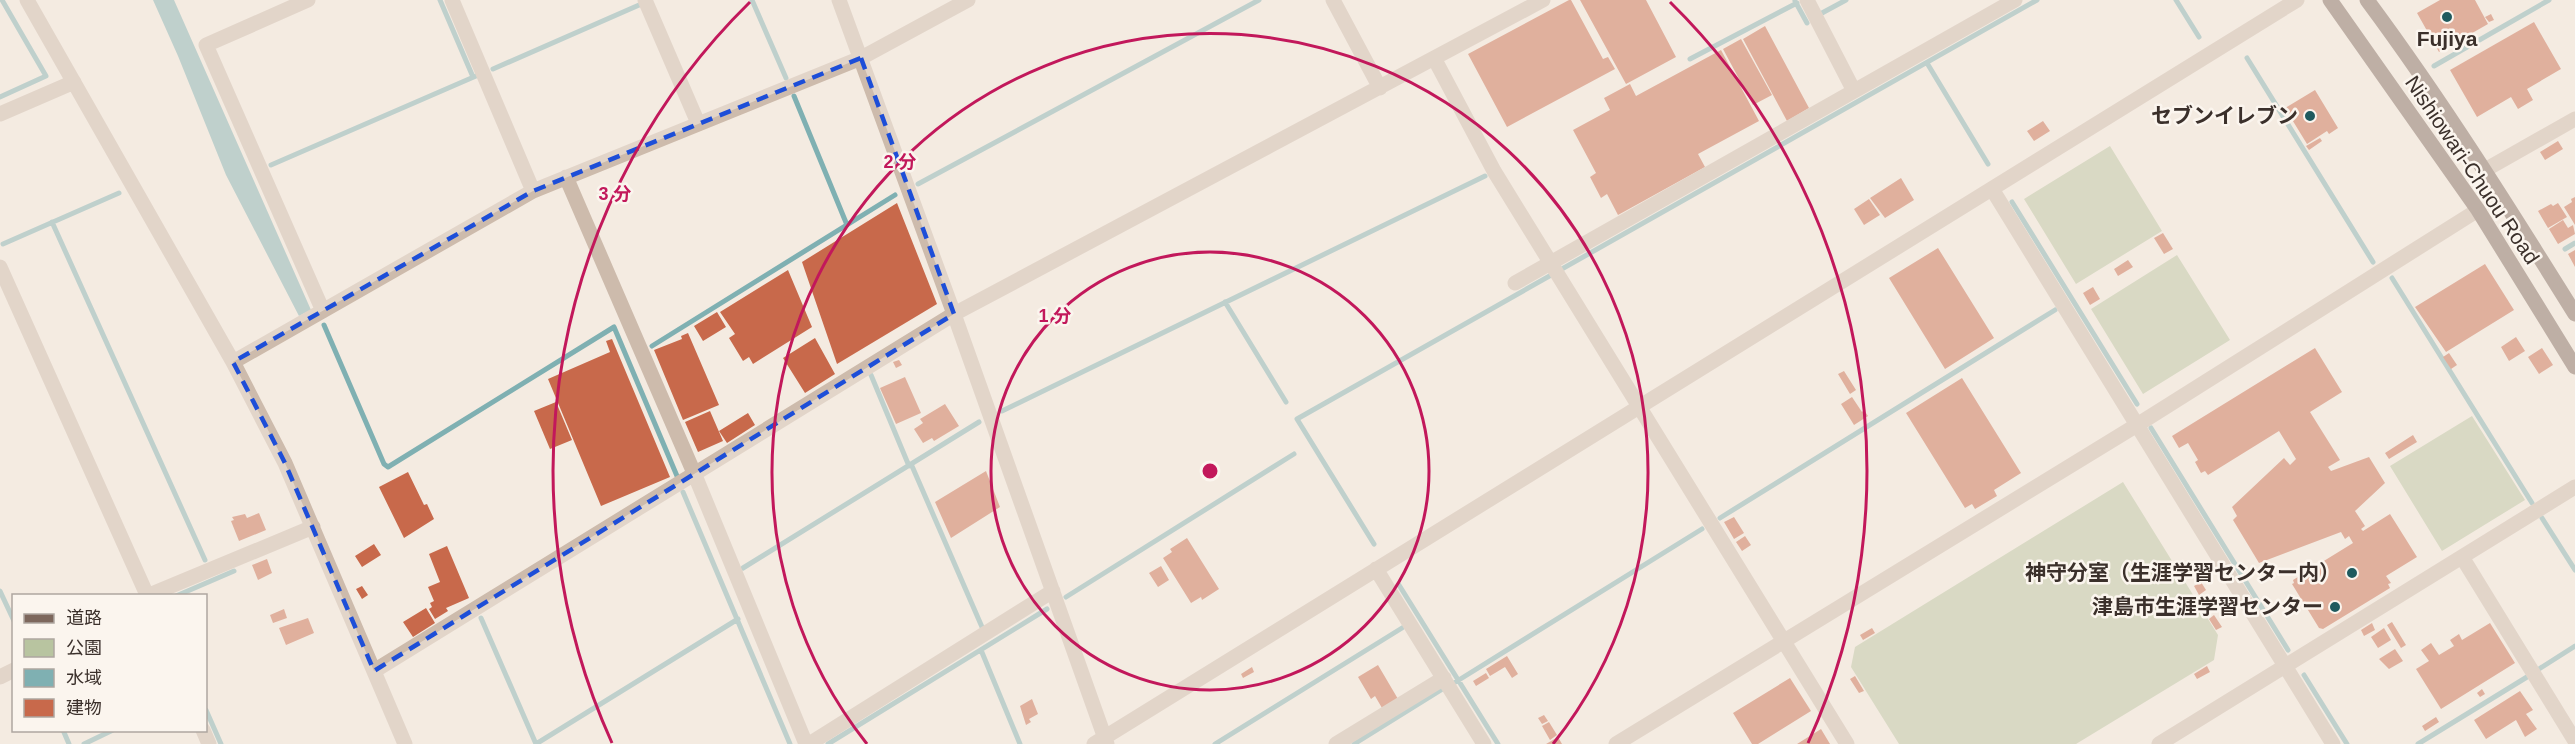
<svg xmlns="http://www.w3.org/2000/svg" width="2575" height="744" viewBox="0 0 2575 744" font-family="Arial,'Noto Sans JP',sans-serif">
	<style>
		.green { fill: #b8c4a0 }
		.water { fill: #7fb0b2 }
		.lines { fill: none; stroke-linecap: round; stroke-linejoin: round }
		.stream { stroke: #7fb0b2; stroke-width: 5 }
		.building { fill: #c8694b }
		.minor { stroke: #cdbbac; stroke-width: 15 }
		.major { stroke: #7d675c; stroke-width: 15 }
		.marked { fill: none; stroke: #1d4ed8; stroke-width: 4.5; stroke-dasharray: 12 8; stroke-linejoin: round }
		.ring { fill: none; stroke: #c2185b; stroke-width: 3 }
		.poi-dot { fill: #1f5a5e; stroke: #fbf5ee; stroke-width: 2 }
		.labels { text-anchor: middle; stroke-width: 5; stroke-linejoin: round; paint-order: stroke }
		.poi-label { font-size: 21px; font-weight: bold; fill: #3b302b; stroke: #fbf5ee; text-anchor: end }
		.street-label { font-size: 21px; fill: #3b302b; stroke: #fbf5ee }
		.centre { fill: #c2185b; stroke: #fbf5ee; stroke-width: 3 }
		.ring-label { font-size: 18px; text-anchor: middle; font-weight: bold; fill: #c2185b; stroke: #fbf5ee; stroke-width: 5; stroke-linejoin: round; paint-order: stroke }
	</style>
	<rect width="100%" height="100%" fill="#f4ebe1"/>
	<path class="green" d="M2110,146L2162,231L2076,284L2024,199Z
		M2177,255L2230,340L2143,394L2091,309Z
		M2472,416L2525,500L2442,551L2390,466Z
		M2123,482L2218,635L2214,660L2076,744H1899L1851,667L1855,647Z"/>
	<path class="water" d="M153,0H174L311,310L299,316L226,175L178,56Z"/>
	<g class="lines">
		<path class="stream" d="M440,0L473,77
			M752,0L786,78
			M2176,0L2199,37
			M1795,1L1807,23
			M1822,13L1846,0
			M2247,58L2373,262
			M1690,59L1797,3
			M1927,63L1988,164
			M2434,66L2549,0
			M493,69L646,2
			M794,96L847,225
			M0,97L46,76L2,0
			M271,165L476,76
			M918,184L1259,0
			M2012,202L2137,404
			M52,222L205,560
			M3,244L119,193
			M2565,249L2575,243
			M2392,278L2532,503
			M1225,302L1286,402
			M324,325L384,464L388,467L614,327L677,476
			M652,346L895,195
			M871,375L909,466
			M1002,411L1485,176
			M2151,428L2288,650
			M912,466L982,627
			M683,492L790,744
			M1720,518L2055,310
			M2542,518L2575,570
			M1374,544L1297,419L2037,0
			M743,568L979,422
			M1399,585L1498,744
			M0,591L14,621
			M176,596L234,571
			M1066,597L1294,454
			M481,618L536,744
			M981,650L1020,744
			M2539,669L2575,646
			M2304,675L2347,744
			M1454,683L1702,529
			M206,710L221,744
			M63,730L69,744
			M84,744L113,730
			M536,744L738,619
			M828,744L1047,609
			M1215,744L1402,628
			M1354,744L1441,690
			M2418,744L2527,677"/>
	</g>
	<path class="building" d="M1569,0H1571L1603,59L1608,57L1615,69L1507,127L1468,54Z
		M1580,0H1646L1676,57L1626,84Z
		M2440,0H2475L2488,24L2439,52L2417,13Z
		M2491,14L2494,20L2489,22L2485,17Z
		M2534,22L2561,69L2527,89L2533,100L2518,109L2511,97L2477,117L2450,70Z
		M1765,26L1809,108L1787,121L1743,39Z
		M1741,39L1772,95L1753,105L1723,49Z
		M1721,50L1759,121L1698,154L1705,167L1618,215L1607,194L1601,198L1590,177L1596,173L1573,130L1610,110L1604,98L1630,84L1636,96Z
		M2315,90L2338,128L2329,134L2327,131L2307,144L2285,108Z
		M2043,121L2050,131L2034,141L2027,131Z
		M2320,138L2322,141L2309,150L2306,146Z
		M2558,141L2563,149L2545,160L2540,152Z
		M1901,178L1914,200L1885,218L1870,198Z
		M2575,197V225L2564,207L2572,202L2571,199Z
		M1869,199L1880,215L1864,225L1854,209Z
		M897,203L937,304L837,364L802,262Z
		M2558,203L2567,217L2548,228L2538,211L2551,204L2553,206Z
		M2563,220L2568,228L2573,225L2575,234L2558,244L2549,229Z
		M2163,233L2173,249L2164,254L2154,238Z
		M1938,248L1994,338L1945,369L1889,278Z
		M2575,250V267L2568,254Z
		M2128,260L2133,267L2118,276L2114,269Z
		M2485,264L2514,310L2446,352L2415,307Z
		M788,270L812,327L753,364L749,357L743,361L729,338L735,334L720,312Z
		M2093,287L2100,299L2090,305L2083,293Z
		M717,312L726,327L703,341L694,326Z
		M688,333L719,405L683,420L654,350L682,339L681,336Z
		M2516,337L2525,351L2509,361L2501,347Z
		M815,338L835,374L805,393L783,358Z
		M612,339L670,477L601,506L548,379L610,352L606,341Z
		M2315,348L2342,392L2310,412L2340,460L2328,467L2331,471L2369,457L2385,483L2355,511L2365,526L2361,529L2363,531L2390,514L2417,557L2386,576L2391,583L2388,584L2390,588L2323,629L2319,628L2292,584L2294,583L2293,580L2353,543L2349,536L2345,539L2341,532L2259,563L2233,520L2237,516L2232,507L2284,458L2290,465L2296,459L2279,431L2208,475L2205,471L2201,473L2195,462L2198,460L2188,443L2179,448L2172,436Z
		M2542,348L2553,365L2539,374L2528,357Z
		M2449,353L2457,365L2451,369L2443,357Z
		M899,360L902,365L896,368L893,362Z
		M1844,371L1856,390L1850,394L1838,374Z
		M905,377L921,413L896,424L880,388Z
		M1962,378L2021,473L1994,490L1997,496L1975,509L1972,504L1965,508L1906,413Z
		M1852,397L1862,412L1864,410L1868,416L1854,425L1841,404Z
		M556,402L572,440L550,449L534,411Z
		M945,404L959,426L934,441L932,438L923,443L914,429L923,423L920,419Z
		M710,411L723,441L698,452L685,422Z
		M748,413L755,425L727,443L719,431Z
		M2413,435L2417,442L2389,459L2385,453Z
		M986,471L1000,507L951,538L935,502Z
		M408,472L424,505L427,504L434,519L404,538L379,487Z
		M259,513L266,530L239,541L231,521L234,520L232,517L245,514L247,518Z
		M1734,517L1744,533L1734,539L1724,522Z
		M1745,536L1751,545L1742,551L1736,542Z
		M1187,538L1219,589L1202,600L1201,597L1191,603L1163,558L1172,552L1170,549Z
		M374,544L381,555L362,567L355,556Z
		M447,546L469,598L446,608L448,611L435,619L429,609L432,607L430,603L434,601L428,587L440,582L429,554Z
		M267,559L272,573L258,580L252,565Z
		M1161,566L1169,580L1158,587L1149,573Z
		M2201,582L2206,590L2199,595L2194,586Z
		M362,586L368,595L362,599L356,589Z
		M426,608L435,623L413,637L403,622Z
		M284,609L287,618L273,623L270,615Z
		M2214,615L2222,627L2216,630L2209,619Z
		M308,618L314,633L286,645L279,628Z
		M2392,622L2406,645L2401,648L2387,625Z
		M2372,623L2375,630L2364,636L2361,630Z
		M2490,623L2515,663L2441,709L2416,669L2429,661L2421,650L2431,643L2439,655L2454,646L2450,640L2459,634L2462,640Z
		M1872,628L1875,633L1863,640L1860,635Z
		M2384,628L2391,640L2378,648L2371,637Z
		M2395,649L2403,661L2389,669L2379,659Z
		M1507,656L1518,674L1512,678L1505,667L1490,676L1486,669Z
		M1378,665L1398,699L1382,708L1375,696L1371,699L1358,677Z
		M2207,666L2210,672L2197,679L2194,674Z
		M1252,667L1254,672L1243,678L1241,674Z
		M1486,673L1489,678L1476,686L1473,681Z
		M1855,676L1864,691L1859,693L1850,679Z
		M1790,678L1811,711L1758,744H1752L1733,713Z
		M2482,689L2485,694L2480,697L2477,693Z
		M2520,691L2533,710L2526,714L2537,729L2525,737L2516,720L2486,739L2474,720Z
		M1032,699L1038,714L1029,719L1031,722L1026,725L1020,706Z
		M1544,715L1548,721L1542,724L1538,718Z
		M2436,717L2439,722L2425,731L2422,726Z
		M1549,722L1557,735L1550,740L1542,726Z
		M1821,729L1830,744H1797Z
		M1558,737L1562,744H1546Z"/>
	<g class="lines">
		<path class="minor" d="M27,0L233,362L285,463L405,744
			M308,0L206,45L323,311
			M452,0L533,191
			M645,0L698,123
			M839,0L954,314L1107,744
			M1333,0L1380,88
			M1807,0L1854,91
			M1434,58L1494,171L1847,744
			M0,114L74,82
			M2485,170L2575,119
			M566,177L694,473L806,744
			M1992,189L2333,744
			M0,267L147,595
			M1515,283L2015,0
			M233,362L533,191L861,58L968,0
			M2462,557L2575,741
			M1376,569L1484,744
			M147,596L313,527
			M374,671L954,314L1543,0
			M0,677L14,670
			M203,730L209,744
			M809,744L1053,591
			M1094,744L2297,0
			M1336,744L1444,678
			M1616,744L2137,425L2478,210
			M2159,744L2575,487"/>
		<path class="major" d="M2330,0L2478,210L2575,367
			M2367,0C2442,101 2509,208 2575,314"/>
	</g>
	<path d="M0 0H2575V744H0ZM861,58L954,314L374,671L285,463L233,362L533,191Z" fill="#f4ebe1" fill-opacity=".55" fill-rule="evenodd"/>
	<path class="marked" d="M861,58L954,314L374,671L285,463L233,362L533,191Z"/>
	<g class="ring">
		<circle cx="1210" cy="471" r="219"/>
		<path d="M867 744A438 438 0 1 1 1553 744"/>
		<path d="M612 743A657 657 0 0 1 750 2M1670 2A657 657 0 0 1 1808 743"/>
	</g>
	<g class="poi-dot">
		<circle cx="2447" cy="17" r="6"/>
		<circle cx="2310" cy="116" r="6"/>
		<circle cx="2352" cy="573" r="6"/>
		<circle cx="2335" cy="607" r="6"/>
	</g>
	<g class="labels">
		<g class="poi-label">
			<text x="2447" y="46" text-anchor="middle">Fujiya</text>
			<text x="2298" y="123">セブンイレブン</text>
			<text x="2340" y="580">神守分室（生涯学習センター内）</text>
			<text x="2323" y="614">津島市生涯学習センター</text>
		</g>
		<g class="street-label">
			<text transform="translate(2472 170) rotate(56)" y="7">Nishiowari-Chuou Road</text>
		</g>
	</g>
	<circle cx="1210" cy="471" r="9" class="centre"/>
	<g class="ring-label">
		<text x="900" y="168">2 分</text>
		<text x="615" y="200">3 分</text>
		<text x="1055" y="322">1 分</text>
	</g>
	<rect x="12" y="594" width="195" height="138" fill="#fbf5ee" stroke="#aea6a0" stroke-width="1.5"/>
	<rect x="24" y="614" width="30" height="9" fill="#7d675c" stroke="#aea6a0" stroke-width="1.5"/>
	<text x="66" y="624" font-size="18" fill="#3b302b">道路</text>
	<rect x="24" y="639" width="30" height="18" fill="#b8c4a0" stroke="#aea6a0" stroke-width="1.5"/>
	<text x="66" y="654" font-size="18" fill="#3b302b">公園</text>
	<rect x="24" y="669" width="30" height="18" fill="#7fb0b2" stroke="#aea6a0" stroke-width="1.5"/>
	<text x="66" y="684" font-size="18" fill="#3b302b">水域</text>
	<rect x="24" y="699" width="30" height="18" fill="#c8694b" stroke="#aea6a0" stroke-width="1.5"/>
	<text x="66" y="714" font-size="18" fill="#3b302b">建物</text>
</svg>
